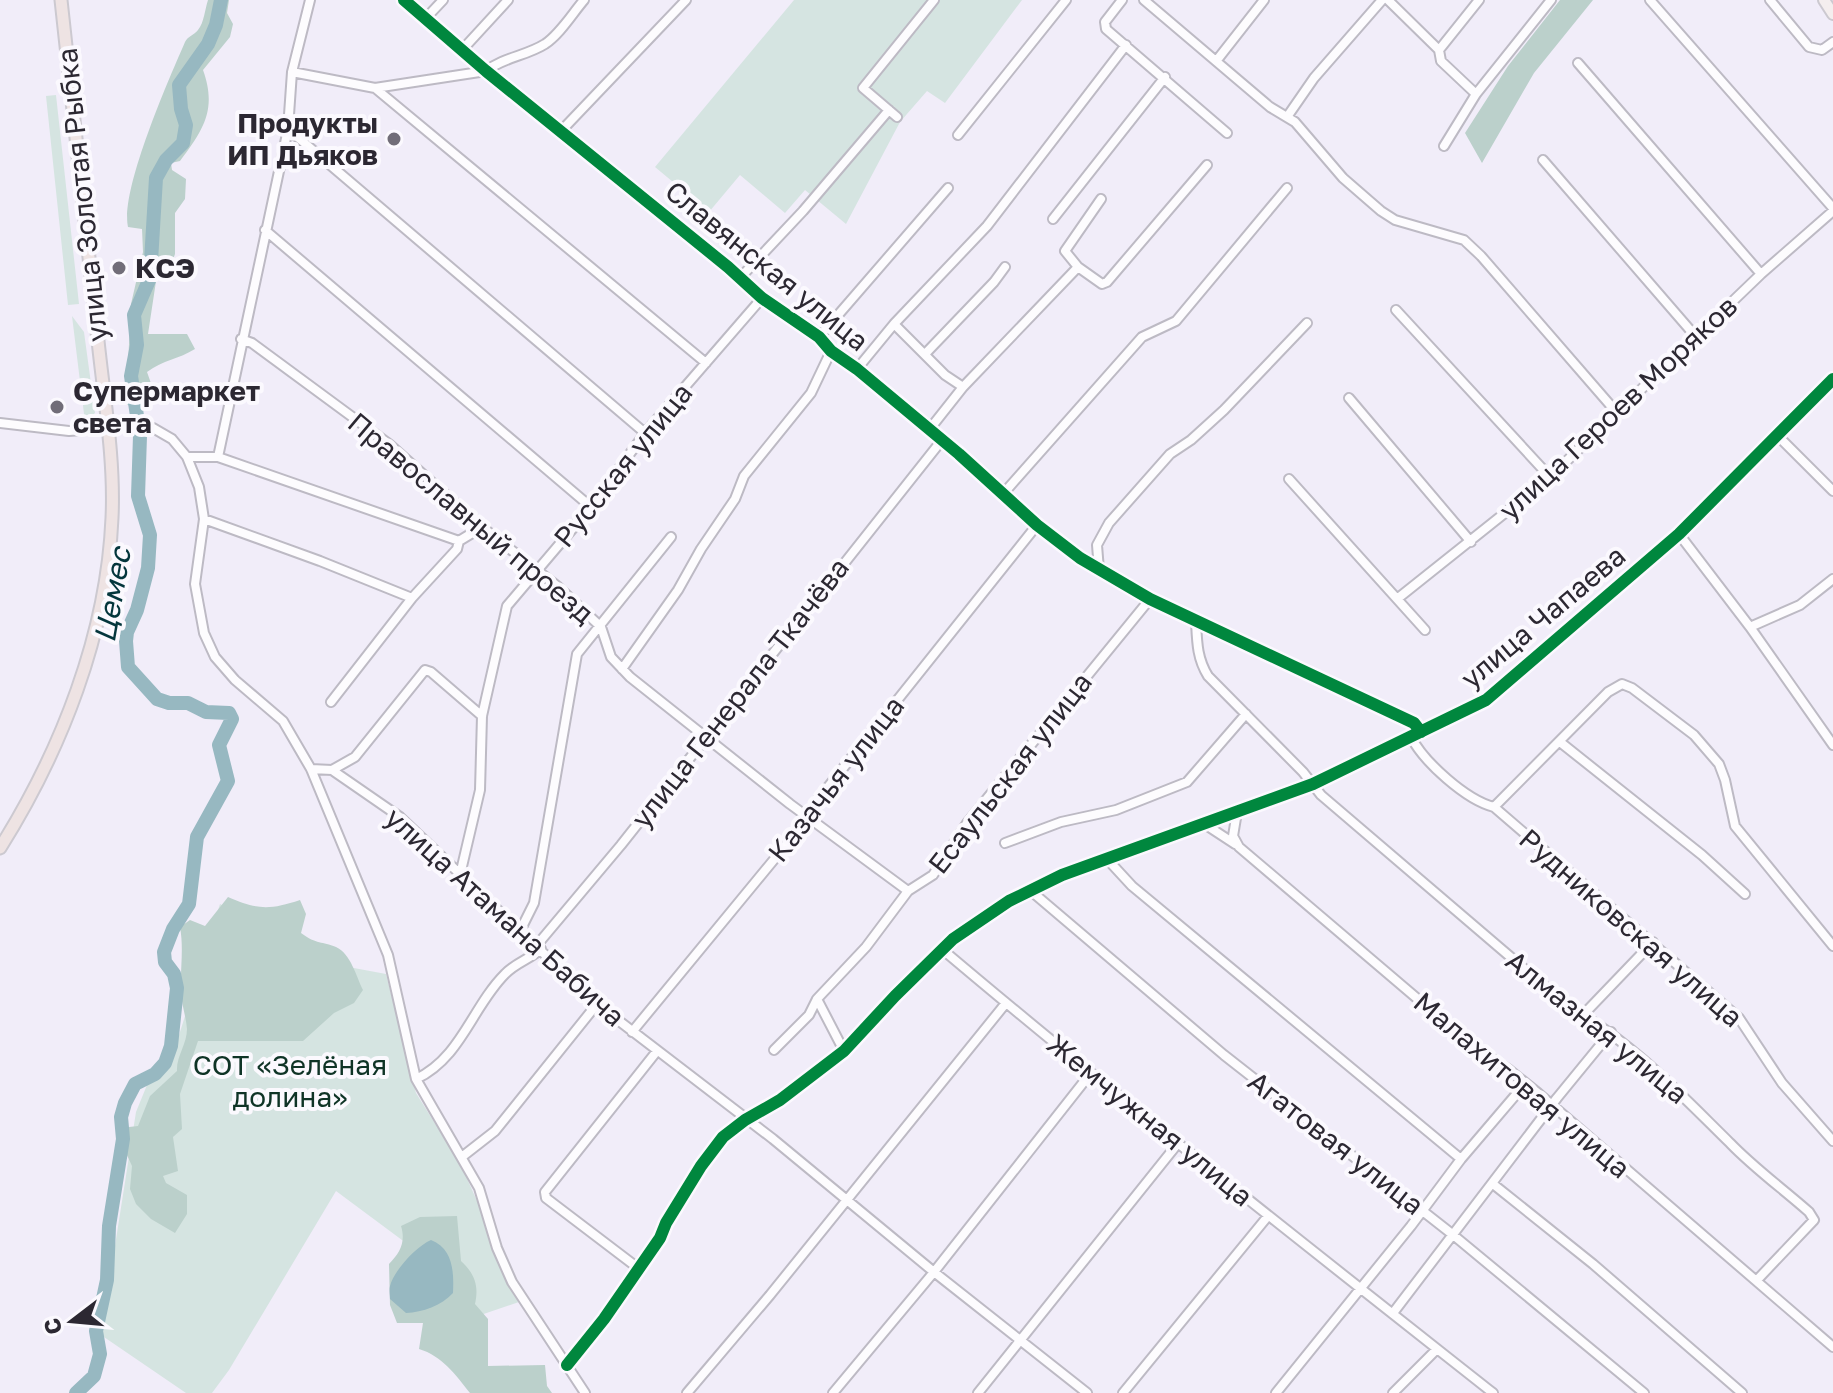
<svg xmlns="http://www.w3.org/2000/svg" width="1833" height="1393" viewBox="0 0 1833 1393" font-family="'Golos Text',sans-serif">
	<style>
		.green { fill: #d5e4e1 }
		.forest { fill: #bbd0cb }
		.water { fill: #97b8c1 }
		.lines { fill: none; stroke-linecap: round; stroke-linejoin: round }
		.river { stroke: #97b8c1; stroke-width: 14 }
		.minor-casing { stroke: #bdbac4; stroke-width: 12 }
		.major-casing { stroke: #ccc9d0; stroke-width: 14 }
		.highway-casing { stroke: #ccc9d0; stroke-width: 15 }
		.minor { stroke: #fdfcfe; stroke-width: 8 }
		.major { stroke: #f4eeee; stroke-width: 10 }
		.highway { stroke: #eee3e3; stroke-width: 11 }
		.cycleway-casing { stroke: #fbf9fe; stroke-width: 17 }
		.cycleway { stroke: #00873e; stroke-width: 12 }
		.poi-dot { fill: #716d78; stroke: #fbf9fe; stroke-width: 3 }
		.labels { text-anchor: middle; stroke-width: 8; stroke-linejoin: round; paint-order: stroke }
		.poi-label { font-size: 28px; font-weight: bold; fill: #2c2832; stroke: #fbf9fe; text-anchor: start }
		.street-label { font-size: 28px; fill: #2c2832; stroke: #fbf9fe }
		.park-label { font-size: 28px; fill: #0f3426; stroke: #fbf9fe }
		.water-label { font-size: 30px; font-style: italic; fill: #04363c; stroke: #fbf9fe }
	</style>
	<rect width="100%" height="100%" fill="#f1edf9"/>
	<path class="green" d="M794,0H1022L945,103L927,91L900,122L846,224L805,190L785,213L740,175L709,212L655,167Z
		M56,95L79,304L68,305L46,96Z
		M72,316L84,332L95,413L85,422Z
		M220,904L327,963L386,974L416,1093L461,1165L481,1210L492,1250L519,1302L469,1319L406,1243L336,1191L229,1370L212,1393H186L101,1335L136,1112L147,1085L170,1064Z"/>
	<path class="forest" d="M208,0H229L227,13L233,24L230,37L203,70C217,109 204,129 180,161L171,163L172,170L186,179L185,199L175,213V254L170,268H158L148,334H187L195,349C179,359 163,360 147,372L153,389L151,404L142,412L126,404L131,304L143,252L142,229L128,227C120,190 169,79 185,42C188,36 194,35 198,30C204,23 205,9 208,0Z
		M1560,0H1593L1534,73L1482,163L1465,133L1508,66Z
		M228,897C257,910 270,910 300,900L306,914L301,933C317,945 322,941 336,947C351,954 356,976 363,990L354,1003L334,1013L303,1041H198L180,1094L182,1129L173,1137L178,1171L163,1176L166,1183L187,1195V1214L175,1233L151,1219L136,1204L130,1189L132,1166L126,1153L129,1127L138,1126L150,1096L177,1071C176,1057 187,1044 187,1029C186,1016 181,1003 181,991C180,969 184,949 180,927L190,920L205,926Z
		M457,1216L461,1261C475,1274 479,1286 475,1304L488,1319V1366L545,1365L547,1386L552,1393H470C455,1374 442,1356 419,1349L423,1323H397L390,1305L389,1264C400,1253 406,1242 401,1226L420,1217Z"/>
	<path class="water" d="M431,1240C453,1249 454,1271 453,1293C441,1306 423,1312 406,1313L390,1299C390,1295 389,1290 390,1286C394,1270 417,1246 431,1240Z"/>
	<g class="lines">
		<path class="river" d="M76,1393L94,1376L100,1354L96,1331L107,1280L109,1226L123,1139L121,1117L125,1103L135,1084L155,1074L165,1063L171,1046L177,988L174,974L165,962L164,952L173,929L189,904L197,837L228,781L219,745L232,719L229,713L206,712L188,703H169L157,699L128,667L126,641L127,632L137,610L148,568L150,535L138,496L140,436L131,376L137,345L134,315L150,278L156,178L166,160L183,143L186,125L181,109L179,85L208,44L216,25L221,0"/>
		<g class="minor-casing">
			<path id="minor" d="M404,0L486,71L728,267L762,298L819,337L831,351L857,369L959,454L1037,525L1080,558L1150,599L1414,723L1421,732
				M1122,0L1105,22L1106,29L1227,133
				M1144,0L1270,107L1295,122L1343,178L1381,211L1395,220L1464,240L1481,256L1618,414
				M1388,0L1439,50
				M1650,0L1833,208
				M1770,0L1809,47L1822,50L1833,42
				M426,18L443,0
				M463,49L508,0
				M1439,50L1479,0
				M1439,50L1441,61L1476,94
				M1217,60L1264,0
				M1578,63L1761,274
				M292,72L375,88L706,363
				M375,88L486,71C504,57 526,56 545,44C560,34 572,14 584,0
				M897,117L863,88L934,0
				M1287,117L1314,78L1382,0
				M288,129L645,433
				M562,130L686,0
				M958,135L1066,0
				M1444,146L1476,94L1551,0
				M1543,160L1697,338
				M1101,199L1065,251L1078,267L1102,284L1107,282L1207,165
				M1053,219L1165,77
				M265,230L591,507
				M740,278L803,211L889,110
				M1396,310L1550,477
				M894,324L945,375L963,387L929,430
				M819,337L948,188
				M241,339L252,343L389,444L482,527L557,586L601,627L611,657L630,677L790,804L908,891
				M925,354L994,282L1005,267
				M857,369L894,324L987,226L1126,45
				M963,387L1078,267
				M1349,398L1471,542
				M0,423L69,431L134,426L153,428L172,439L187,457L199,487L204,519L195,584L204,633L215,657L235,680L283,721L311,769L388,955L416,1079L479,1188L497,1248L512,1282L585,1393
				M1776,434L1833,491
				M187,457H218L459,541L482,527
				M218,457L288,129L292,72L310,0
				M1289,479L1425,630
				M1003,494L1142,337L1176,321L1287,188
				M204,519L320,561L412,598
				M1679,534L1750,627L1833,745
				M1099,570L1097,545L1109,523L1170,454L1191,440L1224,410L1307,323
				M1397,599L1550,477L1761,274L1833,211
				M1196,621C1197,642 1197,658 1208,676L1303,772L1321,795L1569,1007C1631,1041 1680,1094 1730,1143C1754,1168 1783,1189 1809,1212L1814,1220L1757,1280
				M1750,627L1800,605L1833,579
				M622,669L678,590L701,549L735,499L744,476L811,393L831,351
				M331,702L412,598L457,549L459,541
				M1411,737C1424,762 1466,800 1494,807L1739,1018L1782,1083L1833,1141
				M1560,742L1702,855L1745,894
				M311,769L332,770L400,817L597,1004L773,1139L934,1272L1087,1393
				M332,770L355,757L425,670L431,672L482,716
				M1494,807L1608,692L1622,684L1632,688L1694,735L1719,764L1725,780L1735,826L1833,946
				M1237,812L1233,836L1239,847L1473,1046L1508,1069L1538,1093L1833,1347
				M1206,825L1235,844
				M1005,843L1061,822L1116,810L1187,782L1246,714
				M1108,860L1132,886L1461,1159
				M460,875L480,790L482,716L507,606L591,507L645,433L762,298
				M1031,891L1224,1055L1452,1234L1644,1393
				M521,929L534,903L577,654L671,537
				M537,945L621,845L942,440
				M943,950C1123,1102 1308,1247 1493,1393
				M817,999L844,1051
				M1583,1015L1653,942
				M632,1032L809,817L816,802L1037,525
				M774,1050L809,1015L817,999L866,947L908,891L933,875L967,823L1150,599
				M416,1079C461,1058 472,1007 505,974C515,963 530,959 541,949
				M463,1156L495,1131L597,1004
				M1493,1184L1593,1264L1742,1393
				M638,1268L546,1198L545,1192L657,1051
				M1393,1313L1557,1098L1611,1032
				M567,1365L604,1319L660,1238L666,1223L701,1166L723,1137L745,1120L780,1100L844,1051L895,996L953,939L1009,901L1062,875L1313,784L1486,700L1679,534L1833,379
				M687,1393L770,1295L1006,1003
				M833,1393L934,1272L1090,1074
				M978,1393L1179,1142
				M1123,1393L1268,1216
				M1276,1393L1411,1226L1461,1159L1525,1084
				M1393,1393L1437,1349"/>
		</g>
		<g class="major-casing">
			<path id="major" d="M1824,0L1833,14"/>
		</g>
		<g class="highway-casing">
			<path id="highway" d="M0,848C61,751 107,634 112,518C115,457 103,393 97,331C85,221 73,110 61,0"/>
		</g>
		<use href="#minor" class="minor"/>
		<use href="#major" class="major"/>
		<use href="#highway" class="highway"/>
		<g class="cycleway-casing">
			<path id="cycleway" d="M404,0L486,71L728,267L762,298L819,337L831,351L857,369L959,454L1037,525L1080,558L1150,599L1414,723L1421,732
				M567,1365L604,1319L660,1238L666,1223L701,1166L723,1137L745,1120L780,1100L844,1051L895,996L953,939L1009,901L1062,875L1313,784L1486,700L1679,534L1833,379"/>
		</g>
		<use href="#cycleway" class="cycleway"/>
	</g>
	<g class="poi-dot">
		<circle cx="394" cy="139" r="8"/>
		<circle cx="119" cy="268" r="8"/>
		<circle cx="57" cy="407" r="8"/>
	</g>
	<g class="labels">
		<g class="poi-label">
			<text x="378" y="133" text-anchor="end">Продукты<tspan x="378" dy="32">ИП Дьяков</tspan></text>
			<text x="135" y="278">КСЭ</text>
			<text x="73" y="401">Супермаркет<tspan x="73" dy="32">света</tspan></text>
		</g>
		<g class="street-label">
			<text transform="translate(82 195) rotate(-96)" y="10">улица Золотая Рыбка</text>
			<text transform="translate(767 266) rotate(39)" y="10">Славянская улица</text>
			<text transform="translate(1618 408) rotate(-43)" y="10">улица Героев Моряков</text>
			<text transform="translate(623 465) rotate(-51)" y="10">Русская улица</text>
			<text transform="translate(471 518) rotate(40)" y="10">Православный проезд</text>
			<text transform="translate(1543 617) rotate(-40)" y="10">улица Чапаева</text>
			<text transform="translate(740 693) rotate(-52)" y="10">улица Генерала Ткачёва</text>
			<text transform="translate(1010 773) rotate(-52)" y="10">Есаульская улица</text>
			<text transform="translate(836 779) rotate(-52)" y="10">Казачья улица</text>
			<text transform="translate(505 917) rotate(42)" y="10">улица Атамана Бабича</text>
			<text transform="translate(1631 928) rotate(41)" y="10">Рудниковская улица</text>
			<text transform="translate(1597 1027) rotate(39)" y="10">Алмазная улица</text>
			<text transform="translate(1522 1085) rotate(40)" y="10">Малахитовая улица</text>
			<text transform="translate(1150 1120) rotate(39)" y="10">Жемчужная улица</text>
			<text transform="translate(1336 1143) rotate(38)" y="10">Агатовая улица</text>
		</g>
		<g class="park-label">
			<text x="290" y="1075">СОТ «Зелёная<tspan x="290" dy="32">долина»</tspan></text>
		</g>
		<g class="water-label">
			<text transform="translate(113 595) rotate(-80)" y="10">Цемес</text>
		</g>
	</g>
	<g transform="translate(72 1321) rotate(254)" stroke="#fbf9fe" stroke-width="6" paint-order="stroke">
	<path d="M0-6L14 30L0 20L-14 30Z" fill="#2c2832"/>
	<text y="-12" font-size="22" font-weight="bold" text-anchor="middle" fill="#2c2832">С</text>
	</g>
</svg>
